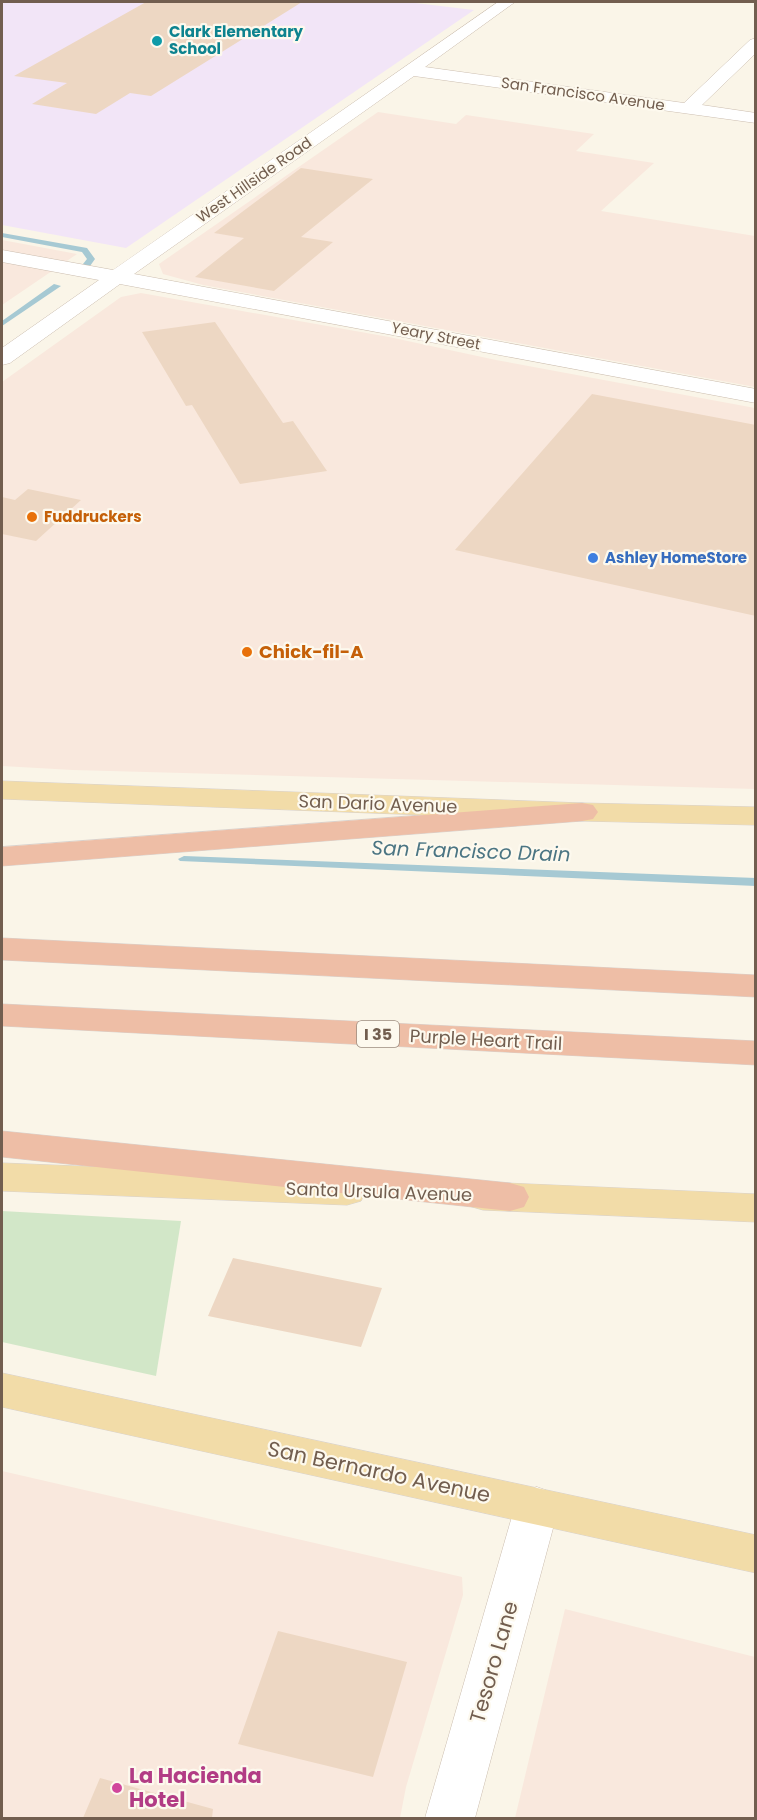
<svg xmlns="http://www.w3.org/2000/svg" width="757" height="1820" viewBox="0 0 757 1820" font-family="Poppins,sans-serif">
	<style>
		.commercial { fill: #f9e8dd }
		.education { fill: #f2e5f7 }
		.green { fill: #d2e7c8 }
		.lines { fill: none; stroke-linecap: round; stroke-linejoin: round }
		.stream { fill: #a6c9d3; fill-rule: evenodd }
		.building { fill: #edd7c3 }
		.minor-casing { stroke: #cbbdaf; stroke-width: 1 }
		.major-casing { stroke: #d8d2ce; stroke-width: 1 }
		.highway-casing { stroke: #d8d2ce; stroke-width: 1 }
		.minor { fill: #fff; fill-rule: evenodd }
		.major { fill: #f2dca8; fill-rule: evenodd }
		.highway { fill: #eebea6; fill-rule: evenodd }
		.culture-dot { fill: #0f9aa8; stroke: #fdf9ee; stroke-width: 2 }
		.food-dot { fill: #e8710a; stroke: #fdf9ee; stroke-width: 2 }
		.shop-dot { fill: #3f7fe0; stroke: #fdf9ee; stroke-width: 2 }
		.hotel-dot { fill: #d1479c; stroke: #fdf9ee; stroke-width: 2 }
		.labels { text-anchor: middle; stroke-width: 4.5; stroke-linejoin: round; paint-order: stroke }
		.far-culture-label { font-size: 15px; font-weight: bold; fill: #0d838f; stroke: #fdf9ee; text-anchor: start }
		.far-street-label { font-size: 15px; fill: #725e4f; stroke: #fdf9ee }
		.far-food-label { font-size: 15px; font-weight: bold; fill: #c56008; stroke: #fdf9ee; text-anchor: start }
		.far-shop-label { font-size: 15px; font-weight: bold; fill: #366cbe; stroke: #fdf9ee; text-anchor: start }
		.shield { fill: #fdf9ee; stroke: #9c8c7f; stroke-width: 1.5 }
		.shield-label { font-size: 16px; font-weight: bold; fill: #725e4f }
		.food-label { font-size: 18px; font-weight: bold; fill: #c56008; stroke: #fdf9ee; text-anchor: start }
		.street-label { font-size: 18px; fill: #725e4f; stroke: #fdf9ee }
		.water-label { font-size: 20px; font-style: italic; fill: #4b7583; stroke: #fdf9ee }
		.near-street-label { font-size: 21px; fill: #725e4f; stroke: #fdf9ee }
		.near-hotel-label { font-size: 21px; font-weight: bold; fill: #b23c85; stroke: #fdf9ee; text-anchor: start }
	</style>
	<rect width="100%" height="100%" fill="#faf5e8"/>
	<path class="commercial" d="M378,112L456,124L466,115L594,134L576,151L654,163L601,211L755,236V387L203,285L163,274L159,264Z
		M2,240L77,254L2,305Z
		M141,293L389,337L496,360L755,408V789L73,770L2,766V382L121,297Z
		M2,1471L462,1577L463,1595L406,1787L400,1818H2Z
		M565,1609L755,1657V1818H515Z"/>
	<path class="education" d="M2,2H407L474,10L126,248L2,225Z"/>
	<path class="green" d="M2,1211L181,1221L156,1376L2,1342Z"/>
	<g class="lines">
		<path class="stream" d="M2,233L87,248L95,259L90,266H84L83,264L87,259L82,252L2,237Z
			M54,284L61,286L2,326V321Z
			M184,856L756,878V886L180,861L178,859Z"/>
	</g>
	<path class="building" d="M146,2H302L151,96L130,93L96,114L32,104L67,83L14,76Z
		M301,168L373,179L301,237L333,242L274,291L195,277L244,238L214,233Z
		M215,322L283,423L293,421L327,471L240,484L192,405L186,406L142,332Z
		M592,394L756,425V616L455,550Z
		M28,489L81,500L36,541L2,534V497L15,500Z
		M233,1258L382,1288L361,1347L208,1316Z
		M278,1631L407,1662L373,1777L238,1744Z
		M100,1778L213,1809L212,1818H83Z"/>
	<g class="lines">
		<g class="minor-casing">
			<path id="minor" d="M498,2H515L425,67L684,103L750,40L756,38V53L702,105L756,113V123L414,76L134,274L756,389V403L120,284L10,363L2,365V348L99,280L2,262V250L113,270Z
				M537,1487L553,1493L559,1506L475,1818H425L515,1506L521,1493Z"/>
		</g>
		<g class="major-casing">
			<path id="major" d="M2,781L582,803L756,807V825L582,821L2,799Z
				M2,1163L347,1177L361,1181L366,1191L361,1201L347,1205L2,1191Z
				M483,1182L756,1194V1222L483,1210L469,1206L464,1196L469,1186Z
				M2,1373L756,1535V1573L2,1407Z"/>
		</g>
		<g class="highway-casing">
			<path id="highway" d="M582,803L593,805L598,812L593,819L582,821L2,866V847Z
				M2,938L756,975V997L2,960Z
				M2,1004L756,1041V1065L2,1026Z
				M2,1131L510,1183L524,1187L529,1197L524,1207L510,1211L2,1157Z"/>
		</g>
		<use href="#minor" class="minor"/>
		<use href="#major" class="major"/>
		<use href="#highway" class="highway"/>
	</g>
	<circle class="culture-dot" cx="157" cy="41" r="6"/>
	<g class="food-dot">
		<circle cx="32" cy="517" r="6"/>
		<circle cx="247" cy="652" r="6"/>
	</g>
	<circle class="shop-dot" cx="593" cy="558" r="6"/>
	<circle class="hotel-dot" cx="117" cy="1788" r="6"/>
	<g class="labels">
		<g class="far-culture-label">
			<text x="169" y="37">Clark Elementary<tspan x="169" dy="17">School</tspan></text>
		</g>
		<g class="far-street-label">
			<text transform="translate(583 94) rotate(8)" y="5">San Francisco Avenue</text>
			<text transform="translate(254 180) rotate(-35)" y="5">West Hillside Road</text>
			<text transform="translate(436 336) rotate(11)" y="5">Yeary Street</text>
		</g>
		<g class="far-food-label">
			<text x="44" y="522">Fuddruckers</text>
		</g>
		<g class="far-shop-label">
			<text x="605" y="563">Ashley HomeStore</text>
		</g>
		<rect class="shield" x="357" y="1021" width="42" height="26" rx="4.5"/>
		<g class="shield-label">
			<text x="378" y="1040">I 35</text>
		</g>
		<g class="food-label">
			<text x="259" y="658">Chick-fil-A</text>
		</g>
		<g class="street-label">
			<text transform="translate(378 804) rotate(2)" y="6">San Dario Avenue</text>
			<text transform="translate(486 1040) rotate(3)" y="6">Purple Heart Trail</text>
			<text transform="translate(379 1192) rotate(2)" y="6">Santa Ursula Avenue</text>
		</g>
		<g class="water-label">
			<text transform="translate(471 851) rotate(2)" y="7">San Francisco Drain</text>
		</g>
		<g class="near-street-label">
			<text transform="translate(379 1472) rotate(12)" y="7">San Bernardo Avenue</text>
			<text transform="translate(494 1662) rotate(-74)" y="7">Tesoro Lane</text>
		</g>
		<g class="near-hotel-label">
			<text x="129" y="1783">La Hacienda<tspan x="129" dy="24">Hotel</tspan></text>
		</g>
	</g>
	<rect width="757" height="1820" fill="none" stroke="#725e4f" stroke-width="6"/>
</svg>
